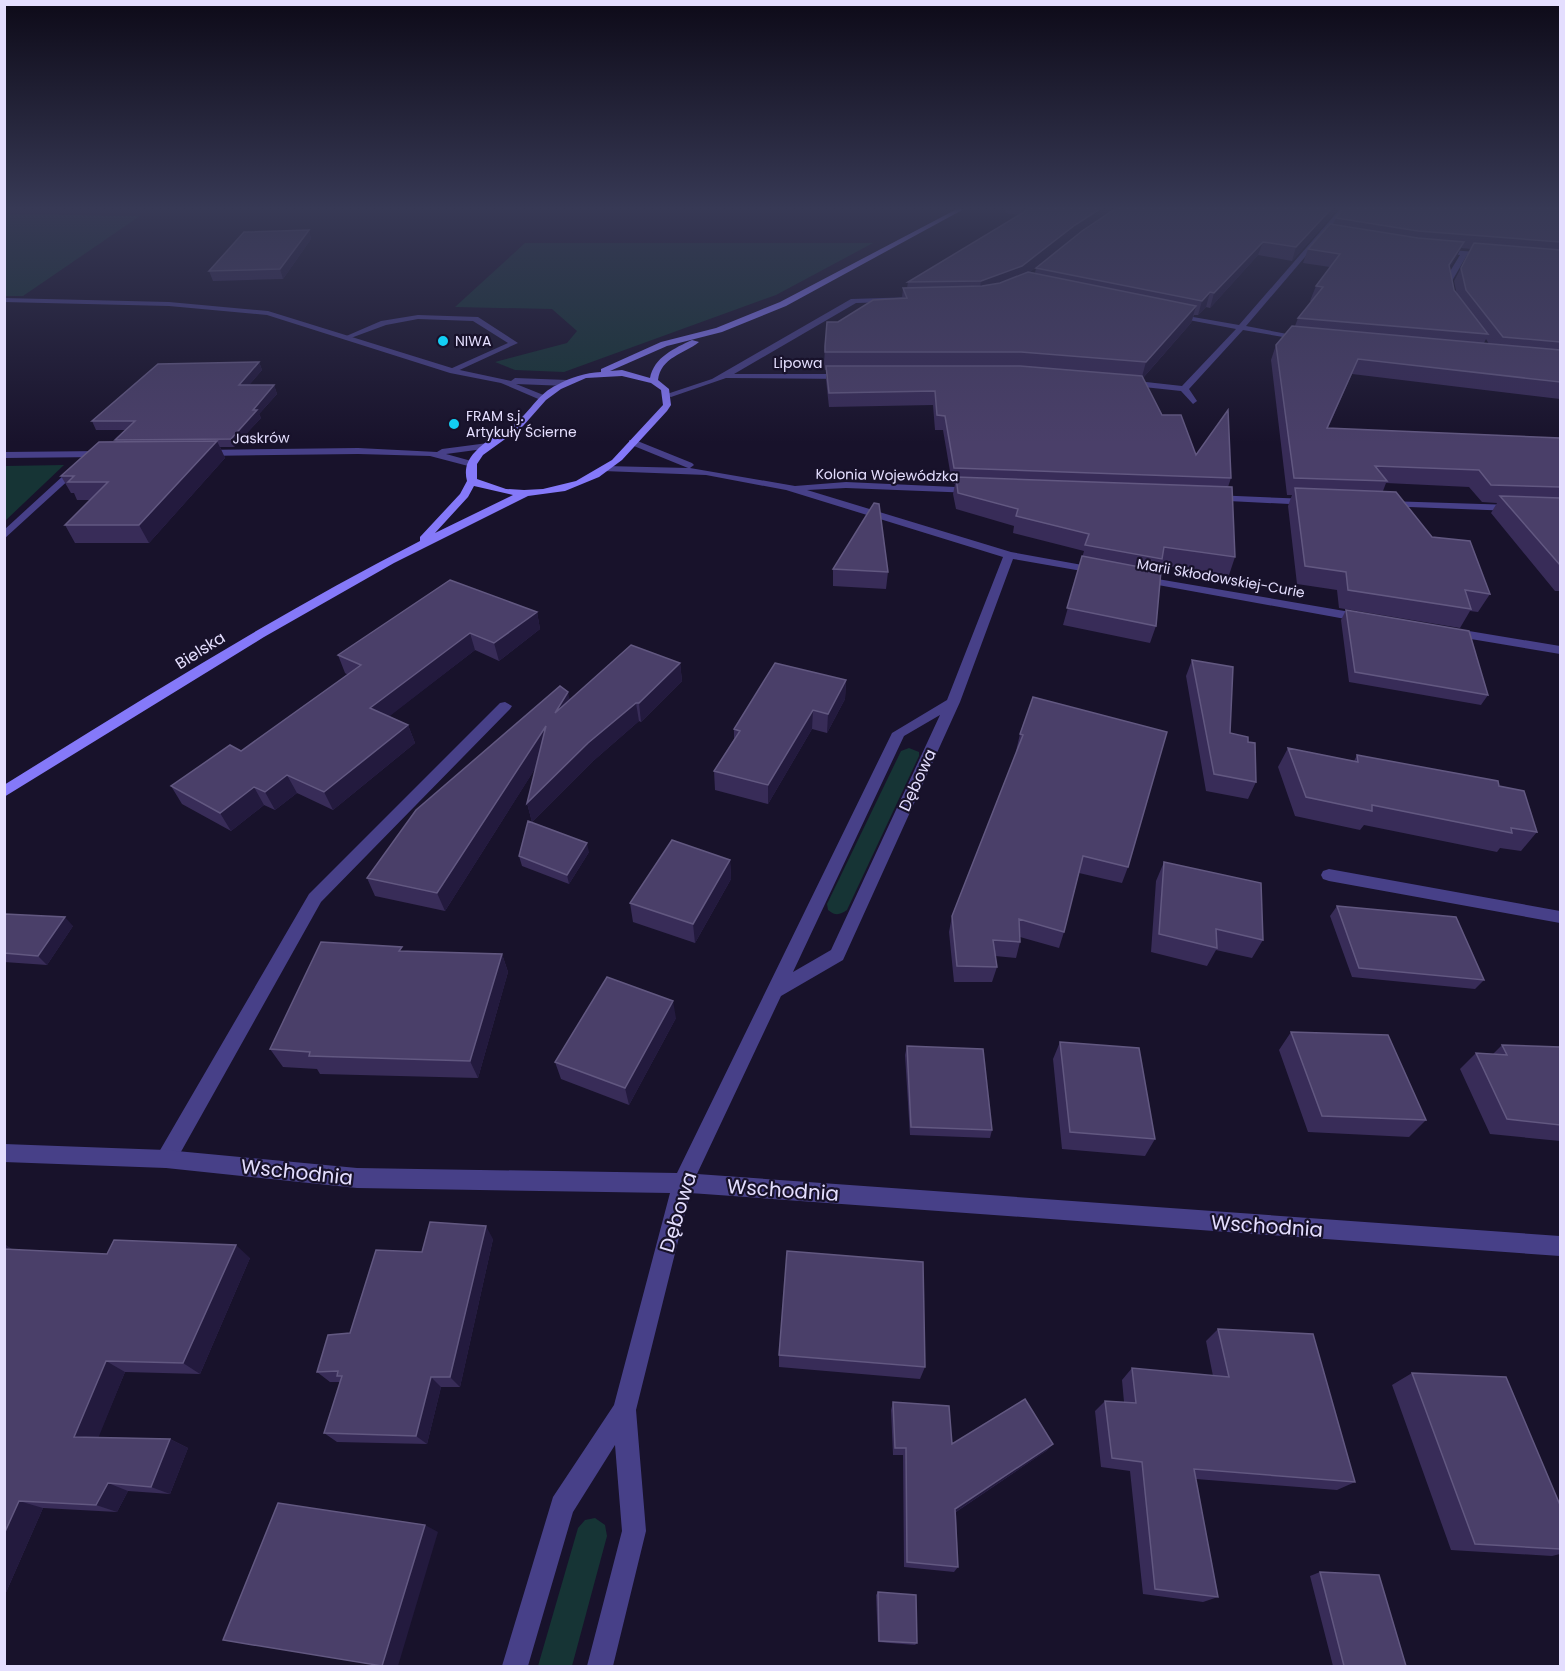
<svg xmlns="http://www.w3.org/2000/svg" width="1565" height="1671" viewBox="0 0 1565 1671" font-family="Poppins,sans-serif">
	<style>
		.green { fill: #163435 }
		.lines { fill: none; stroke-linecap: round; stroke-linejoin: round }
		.service { fill: #474088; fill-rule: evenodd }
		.minor { fill: #474088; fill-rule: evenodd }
		.secondary { fill: #8579f9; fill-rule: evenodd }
		.wall { fill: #382c58; fill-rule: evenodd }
		.shaded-wall { fill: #231a3e }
		.building { fill: #4a3f69; stroke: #625881; stroke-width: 1.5 }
		.poi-dot { fill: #13cff5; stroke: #18122b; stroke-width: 2 }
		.labels { text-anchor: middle; stroke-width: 4.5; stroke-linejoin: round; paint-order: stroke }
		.far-poi-label { font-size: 14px; fill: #e4defe; stroke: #18122b; text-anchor: start }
		.far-street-label { font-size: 14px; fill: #e4defe; stroke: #18122b }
		.street-label { font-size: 16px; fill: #e4defe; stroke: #18122b }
		.near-street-label { font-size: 20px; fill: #e4defe; stroke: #18122b }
	</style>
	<rect width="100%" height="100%" fill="#18122b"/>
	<path class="green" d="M5,214L140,216L23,296H5Z
		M525,243H873L776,295L564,372L515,370L495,362L567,343L577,331L552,309L455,307Z
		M64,465L5,521V466Z
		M909,748L919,752V756L847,910C840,915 835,916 828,910L827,904L901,751Z
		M595,1518L605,1525L607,1536L572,1666H538L578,1528L585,1520Z"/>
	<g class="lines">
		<path class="service" d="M418,315L478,317L518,343L453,373L449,371L450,369L508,343L473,321L418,319L386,325L348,339L344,337L381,321Z
			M505,702L512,706L510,709L321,902L173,1166L166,1168L159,1166L156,1159L159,1152L309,894L500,703Z
			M1329,869L1560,911V923L1329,881L1323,879L1321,875L1323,871Z"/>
		<path class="minor" d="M1340,209H1346L1246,326L1303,337H1306V341L1243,330L1189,389L1197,401L1193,404L1181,391L1125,385L1124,383L1128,380L1182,386L1236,329L1173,317L1170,313L1239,325Z
			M1438,249L1489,253L1492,255L1489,257L1467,255L1452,281L1455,295L1451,297L1447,295L1444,281L1460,255L1436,252Z
			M916,297L919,301L856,303L734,374H846L850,377L849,379L726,378L671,397L664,395L712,379L851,299Z
			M4,298L169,302L268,311L455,369L511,381L515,378L567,380L571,383L567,386L516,384L546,396L547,398L543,401L501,383L450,373L267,315L169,306L4,302Z
			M629,440H635L692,463L694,465L690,468L795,486L846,482L977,488V492L973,493L846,488L807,490L1011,552L1099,568L1105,571L1099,574L1013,559L960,702L843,960L781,996L697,1174L1560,1236V1256L690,1193L636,1410L646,1531L613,1666H587L622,1531L615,1445L573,1512L528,1666H502L553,1497L614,1405L670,1193L357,1188L166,1168L4,1162V1144L166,1150L357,1168L677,1173L892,733L947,700L1003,557L786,490L706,475L603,471V467L606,466L688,468L629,444ZM940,715L831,950L793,972L904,736Z
			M488,443L491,444V448L446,454L475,462L477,464L472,467L430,456L358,454L202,456L197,453L202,450L358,448L437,452L442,449Z
			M4,452L103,451L108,454L103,457L4,458Z
			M76,464L84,466L4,539V530Z
			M1213,495L1309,499L1314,502L1309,505L1209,500V496Z
			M1387,501L1513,505L1518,508L1513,511L1383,506V502Z
			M1140,576L1362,614L1368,618L1362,622L1136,581V577Z
			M1451,628L1560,646V654L1447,635V629Z"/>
		<path class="secondary" d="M957,209H964L786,306L722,332L667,346L610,371L622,370L650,378C654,357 675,348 692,340L699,342C684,354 661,357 658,380L669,389L671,405L667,411L622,460L599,477L565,491L528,496L394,563L264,637L4,797V785C141,700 277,614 420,541V537L460,494L467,481C464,470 467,460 475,452C486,439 504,433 517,422C531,410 539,393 557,385C571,377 585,373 601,372V369L661,342L716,328L780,302ZM622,376L651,383L661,390L663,405L612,460L576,481L543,489L524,490L506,489L477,479V464L483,455L523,426L546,400L561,389L586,378ZM474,486L513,495L435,533L468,497Z"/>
	</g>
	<path class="wall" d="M1006,209H1338L1292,261L1258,255L1210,308L1206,307L1198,315H1194L1191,323L1143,378L1162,415L1196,455L1231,478L1228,487L1235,557L1229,575L1161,565L1159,570L1156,626L1150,643L1063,625L1084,551L1013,533L1014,526L956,509L953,494L955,484L952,483L943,430H935L933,405L829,407L826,380V370H825L824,364L825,346L838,322L902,298L903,288H907L908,282L1019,215L1005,213ZM1074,238L1036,268L1035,273L1030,272Z
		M1560,209V399L1352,374L1328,428L1560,438V591H1555L1491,513L1497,503L1482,502L1469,487L1386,483L1383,491L1432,537L1490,594L1478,612L1470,611L1460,628L1339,608L1337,590L1297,584L1288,506L1292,495H1287L1271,360L1276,345L1295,326L1298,318L1312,301H1310L1316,286L1330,267L1303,263L1308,249L1333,224L1336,218ZM1461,248L1471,249L1454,281L1457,295L1454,290L1449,268L1457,256ZM1486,339L1489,344L1484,343Z
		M309,230L311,239L283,279L213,281L209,271Z
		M259,362L262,370L249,385H274L277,394L259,414L261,418L234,447H220L225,458L149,543H75L65,525L90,500H77L74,493H71L61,476L116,442L115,440L126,430H96L92,421Z
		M833,569L888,572L886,589L833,586Z
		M1346,610L1488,695L1481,705L1349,682L1341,620Z
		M537,612L540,629L499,661L475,650L389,716L408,725L415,743L333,810L297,793L275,810L264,805L231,831L182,804L171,786L241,751L348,675L345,673L338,655Z
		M1192,660L1230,733L1256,782L1248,799L1206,791L1186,676Z
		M680,663L682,681L641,722L639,721L592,762L532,822L527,803L536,767L445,911L375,896L367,878L570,700Z
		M846,680L845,699L827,733L812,729L768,804L715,790L714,771L734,739V729Z
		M1033,697L1128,867L1122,883L1079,873L1064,932L1059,948L1020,937V942L1016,958L995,956L997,967L992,982H954L949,932L952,916L1017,751H1016L1020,734Z
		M1288,748L1354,761L1357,755L1499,786L1537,832L1521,851L1500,848L1497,852L1364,825L1360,830L1295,816L1278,767Z
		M589,852L569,884L522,866L519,856Z
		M730,860L731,879L695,943L633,922L630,903Z
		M1164,862L1263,940L1252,958L1216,950L1207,966L1151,952L1156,881Z
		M1337,906L1484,980L1475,989L1352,977L1330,916Z
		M4,916L73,926L47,965L4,962Z
		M404,951L502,954L508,972L478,1078L320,1074L317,1069L283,1067L270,1049Z
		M676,1018L629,1105L561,1079L555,1062Z
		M1291,1032L1426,1120L1409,1137L1308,1132L1279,1050Z
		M1060,1042L1155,1139L1145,1156L1062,1149L1053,1059Z
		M1502,1045L1560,1047V1141L1490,1134L1460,1069L1476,1053L1493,1054Z
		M907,1046L992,1130L990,1138L910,1135L905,1055Z
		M493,1239L460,1387H441L427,1444L337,1442L324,1433L340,1382H330L317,1372L350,1333L422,1252Z
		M4,1244L13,1250L107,1254L250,1258L200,1374L125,1372L98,1437L170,1439L188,1448L170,1494L128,1491L117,1512L43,1508L4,1597Z
		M1218,1329L1355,1482L1337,1490L1196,1479L1218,1597L1203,1602L1143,1594L1130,1471L1101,1467L1095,1411L1105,1401L1124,1402L1122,1380L1132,1368L1213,1376L1206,1341Z
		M779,1355L925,1367L920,1379L779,1367Z
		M1412,1373L1560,1505V1554L1552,1556L1451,1550L1392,1385Z
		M893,1402L952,1444H1053L1046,1451L956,1512L958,1567L954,1572L904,1567L903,1455H893L891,1410Z
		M1320,1572L1406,1666H1333L1310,1576Z
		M878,1592L917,1643L915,1645L878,1642L876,1595Z"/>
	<path class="shaded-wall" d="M1100,209H1115L1073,238L1020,280L979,295L981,281L1075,225Z
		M1331,209H1338L1292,261L1296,247Z
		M309,230L311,239L283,279L280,269Z
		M1263,242L1258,255L1210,308L1214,293Z
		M1464,242L1457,256L1442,280L1449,265Z
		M1210,292L1206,307L1198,315L1202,301Z
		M1196,306L1191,323L1141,380L1146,362Z
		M259,362L262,370L242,393L239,385Z
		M274,385L277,394L259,414L261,418L234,447L231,439L253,410Z
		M217,441L225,458L149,543L139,525Z
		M537,612L540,629L499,661L494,643Z
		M470,633L475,650L377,726L370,708Z
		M680,663L682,681L641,722L639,703Z
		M846,680L845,699L827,733L828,714Z
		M568,692L572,711L555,713Z
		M636,703L639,721L592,762L532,822L527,803L588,743Z
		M813,710L812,729L768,804V785Z
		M408,725L415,743L333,810L324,792Z
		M546,726L550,745L445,911L437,893Z
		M287,775L297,793L275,810L265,792Z
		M254,787L264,805L231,831L220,813Z
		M587,843L589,852L569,884L567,875Z
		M730,860L731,879L695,943L693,924Z
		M65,917L73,926L47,965L38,956Z
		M502,954L508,972L478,1078L470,1061Z
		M673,1001L676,1018L629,1105L625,1088Z
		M486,1226L493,1239L460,1387L450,1377Z
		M4,1244L15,1251L4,1259Z
		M236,1245L250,1258L200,1374L183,1363Z
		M106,1361L125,1372L95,1446L74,1437Z
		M431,1377L441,1387L427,1444L416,1436Z
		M170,1439L188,1448L170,1494L151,1487Z
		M1053,1444L1046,1451L951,1515L955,1509Z
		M108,1483L128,1491L117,1512L96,1505Z
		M19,1501L43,1508L4,1597V1534Z
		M425,1525L438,1532L398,1666H382Z"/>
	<path class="building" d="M1029,209H1100L1075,225L1022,266L981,281L908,282Z
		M1115,209H1331L1296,247L1263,242L1214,293L1210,292L1202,301L1036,268L1082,231Z
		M1343,209H1560V242L1418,231L1336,218Z
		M1330,224L1418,238L1464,242L1449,265L1454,290L1488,334L1298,318L1323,287L1316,286L1340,254L1308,249Z
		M309,230L280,269L209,271L244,232Z
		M1474,243L1560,250V342L1503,337L1466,290L1461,268Z
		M1028,272L1196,306L1146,362L1021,352H825V346L827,322H838L873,300L907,298L903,288L982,286L1000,283Z
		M1292,326L1560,350V382L1358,359L1327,428L1560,438V487L1491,485L1479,470L1375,466L1387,481L1294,478L1276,345Z
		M259,362L239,385H274L253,410H257L231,439L115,440L135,421H92L158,364Z
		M826,366H1020L1142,376L1162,415H1181L1196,455L1228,410L1231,478L954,468L945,416L937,415L935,391L829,393Z
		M217,441L139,525H65L108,482H68L74,476H61L99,442Z
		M956,477L1232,487L1235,557L1164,547L1162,559L1085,545L1089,534L1016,516L1018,509L958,493Z
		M1295,488L1396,492L1432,537L1470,541L1490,594L1465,590L1471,609L1348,590L1346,572L1305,566Z
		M1500,496L1560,498V565Z
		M874,503L879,504L888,572L833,569Z
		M1082,556L1161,571L1156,626L1067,608Z
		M450,580L537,612L494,643L470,633L370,708L408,725L324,792L287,775L265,792L254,787L220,813L171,786L230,745L241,751L361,665L338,655Z
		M1346,610L1469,631L1488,695L1355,672Z
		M631,645L680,663L639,703H636L588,743L527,803L546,726L437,893L367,878L416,810L560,686L568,692L555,713Z
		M1192,660L1233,667L1230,733L1248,737V742L1255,743L1256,782L1214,774Z
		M775,663L846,680L828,714L813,710L768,785L714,771L740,731L734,729Z
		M1033,697L1167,732L1128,867L1083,856L1064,932L1019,919L1020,942L993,940L997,967L957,966L952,916L1023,735L1020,734Z
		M1288,748L1358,762L1357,755L1498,781L1499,786L1524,791L1537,832L1511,828L1512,833L1372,805V811L1306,797Z
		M528,821L587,843L567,875L519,856Z
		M672,840L730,860L693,924L630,903Z
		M1164,862L1261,883L1263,940L1216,929L1217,948L1159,934Z
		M1337,906L1456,917L1484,980L1359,968Z
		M5,914L65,917L38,956L4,953V916Z
		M321,942L402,947L399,951L502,954L470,1061L309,1056L310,1052L270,1049Z
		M607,977L673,1001L625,1088L555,1062Z
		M1291,1032L1388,1035L1426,1120L1322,1116Z
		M1060,1042L1139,1048L1155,1139L1070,1132Z
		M1502,1045L1560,1047V1125L1507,1119L1476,1053L1507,1055Z
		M907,1046L983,1049L992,1130L911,1127Z
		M430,1222L486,1226L450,1377H431L416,1436L324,1433L342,1376H337L338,1371L317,1372L328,1335L350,1333L376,1250L422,1252Z
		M114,1240L236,1245L183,1363L106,1361L74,1437L170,1439L151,1487L108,1483L96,1505L19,1501L4,1534V1249L107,1254Z
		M787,1251L923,1262L925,1367L779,1355Z
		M1218,1329L1313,1334L1355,1482L1194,1469L1218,1597L1155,1589L1142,1462L1112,1458L1105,1401L1136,1403L1132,1368L1229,1377Z
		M1412,1373L1506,1377L1560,1505V1549L1475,1544Z
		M1025,1399L1053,1444L955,1509L958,1567L907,1562L906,1448H895L893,1402L949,1406L952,1444Z
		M278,1503L425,1525L382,1666L223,1640Z
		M1320,1572L1379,1575L1406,1666H1344Z
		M878,1592L916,1595L917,1643L879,1641Z"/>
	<linearGradient id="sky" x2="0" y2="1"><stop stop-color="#0d0a18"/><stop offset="0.47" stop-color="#373955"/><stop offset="1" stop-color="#373955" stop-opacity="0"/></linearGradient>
	<rect width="1565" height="443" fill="url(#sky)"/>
	<g class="poi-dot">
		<circle cx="443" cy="341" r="6"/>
		<circle cx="454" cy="424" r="6"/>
	</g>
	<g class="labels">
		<g class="far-poi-label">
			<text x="455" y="346">NIWA</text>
			<text x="466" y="421">FRAM s.j.<tspan x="466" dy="16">Artykuły Ścierne</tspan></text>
		</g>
		<g class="far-street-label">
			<text x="798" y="368">Lipowa</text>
			<text transform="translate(261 438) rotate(-1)" y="5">Jaskrów</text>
			<text transform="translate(887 475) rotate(1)" y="5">Kolonia Wojewódzka</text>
			<text transform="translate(1221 578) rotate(10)" y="5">Marii Skłodowskiej-Curie</text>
		</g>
		<g class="street-label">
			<text transform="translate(200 650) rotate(-32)" y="6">Bielska</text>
			<text transform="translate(917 780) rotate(-65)" y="6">Dębowa</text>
		</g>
		<g class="near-street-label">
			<text transform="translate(297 1172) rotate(6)" y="7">Wschodnia</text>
			<text transform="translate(783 1190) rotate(4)" y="7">Wschodnia</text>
			<text transform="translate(678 1212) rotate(-73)" y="7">Dębowa</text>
			<text transform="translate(1267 1226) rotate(4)" y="7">Wschodnia</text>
		</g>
	</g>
	<rect width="1565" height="1671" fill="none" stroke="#e4defe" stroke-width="12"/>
</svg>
